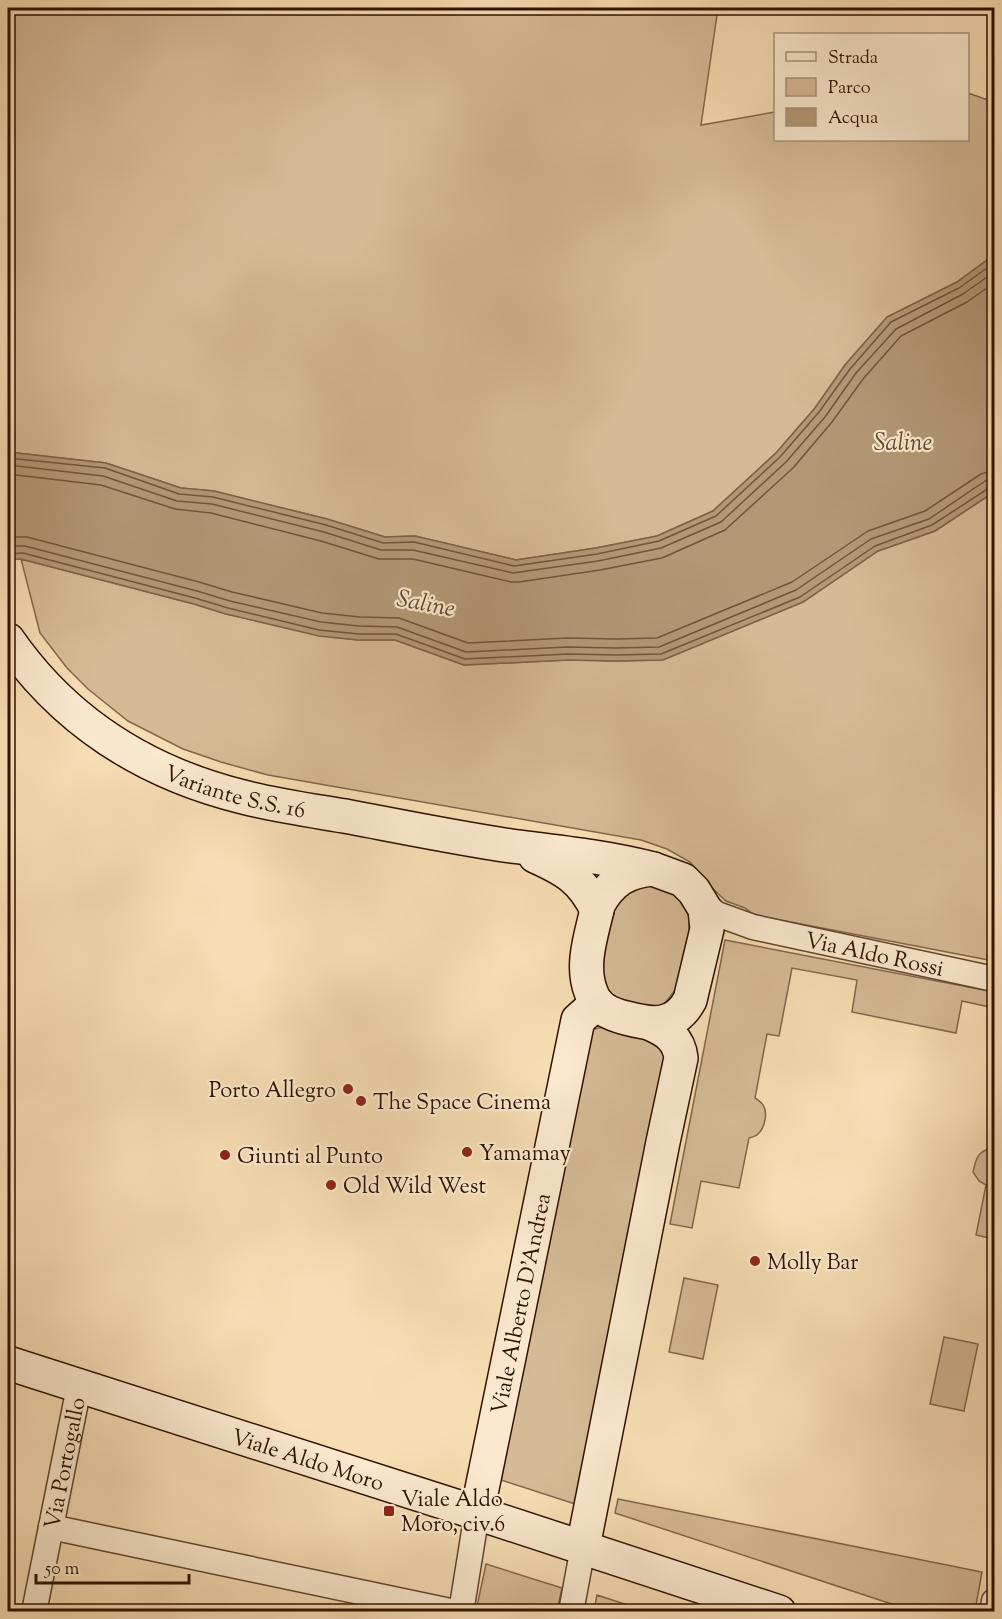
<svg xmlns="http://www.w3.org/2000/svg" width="1002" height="1619" viewBox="0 0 1002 1619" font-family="'Sorts Mill Goudy',serif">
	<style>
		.green { fill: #d5ba95; stroke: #82664a; stroke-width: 1.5 }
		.water { fill: #b39876; stroke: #7e6247; stroke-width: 1.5 }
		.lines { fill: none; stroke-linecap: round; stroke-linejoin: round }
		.shore { stroke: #71543b; stroke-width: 1.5 }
		.street-casing { stroke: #61442d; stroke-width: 27 }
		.secondary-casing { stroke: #2f1100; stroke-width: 36 }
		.street { stroke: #fae9ce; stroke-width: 24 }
		.secondary { stroke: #fae9ce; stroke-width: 33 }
		.poi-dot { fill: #8f2418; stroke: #fae9ce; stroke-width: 2 }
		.labels { text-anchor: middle; stroke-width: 4.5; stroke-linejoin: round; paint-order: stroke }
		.street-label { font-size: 22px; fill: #2f1100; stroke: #fae9ce }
		.poi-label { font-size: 22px; fill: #2f1100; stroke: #fae9ce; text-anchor: start }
		.water-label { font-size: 24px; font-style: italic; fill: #64472f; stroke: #fae9ce }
	</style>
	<rect width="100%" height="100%" fill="#f7ddb3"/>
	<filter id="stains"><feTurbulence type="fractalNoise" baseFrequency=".00333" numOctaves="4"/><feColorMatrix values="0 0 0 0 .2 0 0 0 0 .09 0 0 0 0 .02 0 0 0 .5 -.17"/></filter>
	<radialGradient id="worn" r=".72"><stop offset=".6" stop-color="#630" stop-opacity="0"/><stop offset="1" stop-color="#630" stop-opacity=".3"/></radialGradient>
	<path class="green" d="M8,8H718L701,125L775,112L776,140H968V93L994,102V255L957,282L887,317L845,365L815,408L776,453L713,511L657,536L596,548L516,560L415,536L385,537L327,519L214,491L181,488L106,463L8,452Z
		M994,492V961L754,915L745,908L726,901L712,888L690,862L667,849L641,840L268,775L221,762L183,749L128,721L88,689L67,668L40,633L21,559L194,604L226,614L319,635L358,640H395L464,665L568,660L616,661L662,660L803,602L878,551L935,531Z
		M637,883L665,886L681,899L689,917V935L676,989L665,1003L653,1010L611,1001L595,950L603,911Z
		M725,940L994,992V1008L962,1001L956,1033L852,1012L857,980L792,968L779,1036L767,1034L755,1098C757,1099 762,1103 763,1105C768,1112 765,1128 758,1134C756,1136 753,1137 749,1138L739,1188L701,1181L692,1228L670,1224Z
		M607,1026L618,1028L669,1047L578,1505L501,1480L590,1030Z
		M994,1128V1239L976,1235L986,1185L979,1181L973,1172C976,1159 977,1152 991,1148Z
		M684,1278L718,1285L703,1359L669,1352Z
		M944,1337L978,1344L964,1411L930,1404Z
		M618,1499L982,1572L975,1611H913L615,1513Z
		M486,1564L562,1588L557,1611H476Z
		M597,1595L646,1611H594Z"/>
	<path class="water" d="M994,255V492L935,531L878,551L803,602L663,660L616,661L568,660L464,665L395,640H358L319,636L226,614L194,604L21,559L8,560V452L106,463L181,488L214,491L327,519L385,537L415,536L516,560L596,548L657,536L713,511L776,453L815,408L845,365L887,317L957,282Z"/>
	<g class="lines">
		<path class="shore" d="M8,458L105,468L179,494L213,497L326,525L383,543L414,542L514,566L597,554L659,541L716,516L780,457L819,412L850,369L891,322L959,288L994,263
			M8,465L103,476L177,501L212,504L324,532L381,550H413L513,573L598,561L661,548L721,522L786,462L825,417L856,373L896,329L963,294L994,272
			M8,474L101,485L175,509L211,513L321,541L379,559H413L511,582H519L600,570L662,558L725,530L793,468L832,422L863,379L901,336L967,302L994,283
			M8,537H27L199,582L232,592L322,613L360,617L399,618L468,643L567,638L616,639L657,638L792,582L868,531L925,511L981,474L994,470
			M8,546H25L197,591L230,601L321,622L359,626L397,627L466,652L567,647L616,648L659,647L796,590L871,539L929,519L985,481L994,479
			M8,554L23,553L195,598L228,608L319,630L359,634H396L465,659L568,654L616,655L661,654L800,597L875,546L932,525L989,488L994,487"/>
		<g class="street-casing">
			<g id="street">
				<path id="s1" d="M702,902L717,914L753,927L994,979"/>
				<path d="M51,1527L455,1612"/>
				<path id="s2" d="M34,1612L79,1387"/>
				<path d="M461,1612L477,1513"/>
				<path d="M571,1612L583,1547"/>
				<path d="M992,1612L994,1601"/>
			</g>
		</g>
		<g class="secondary-casing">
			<g id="secondary">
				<path id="s3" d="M8,640C65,722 146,773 243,797C278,806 315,811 350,817C403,827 457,838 511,846C558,852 607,857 653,869"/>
				<path d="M535,856C566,870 582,879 597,910"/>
				<path d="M653,869L683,880L694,891L705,909L707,929L690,1000C675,1028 652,1025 626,1018C610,1014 596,1008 591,992C580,964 592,934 598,905C611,881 627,871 653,869Z"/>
				<path id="s4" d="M8,1363L477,1513L779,1612"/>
				<path id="s5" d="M477,1513L578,1020L597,1003"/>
				<path d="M583,1547L663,1142L681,1058C679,1039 667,1031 651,1024"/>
			</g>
		</g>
		<use href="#street" class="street"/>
		<use href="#secondary" class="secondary"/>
	</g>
	<g class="poi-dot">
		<circle cx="348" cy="1089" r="6"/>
		<circle cx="361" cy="1101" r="6"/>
		<circle cx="467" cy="1152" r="6"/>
		<circle cx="225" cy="1155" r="6"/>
		<circle cx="331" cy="1185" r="6"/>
		<circle cx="755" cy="1261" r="6"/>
		<rect x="383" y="1505" width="12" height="12" rx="3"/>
	</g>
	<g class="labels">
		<g class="street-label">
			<text dy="8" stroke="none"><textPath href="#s3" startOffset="280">Variante S.S. 16</textPath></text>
			<text dy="8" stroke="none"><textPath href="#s1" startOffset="182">Via Aldo Rossi</textPath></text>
			<text dy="8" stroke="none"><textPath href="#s5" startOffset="214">Viale Alberto D'Andrea</textPath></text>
			<text dy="8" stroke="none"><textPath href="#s4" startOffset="315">Viale Aldo Moro</textPath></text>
			<text dy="8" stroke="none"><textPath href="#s2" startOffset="152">Via Portogallo</textPath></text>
		</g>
		<g class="poi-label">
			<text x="336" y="1097" text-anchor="end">Porto Allegro</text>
			<text x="373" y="1109">The Space Cinema</text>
			<text x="479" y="1160">Yamamay</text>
			<text x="237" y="1163">Giunti al Punto</text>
			<text x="343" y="1193">Old Wild West</text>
			<text x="767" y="1269">Molly Bar</text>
			<text x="401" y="1506">Viale Aldo<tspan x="401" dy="25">Moro, civ.6</tspan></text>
		</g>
		<g class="water-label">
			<text x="903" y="450">Saline</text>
			<text transform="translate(426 603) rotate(11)" y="8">Saline</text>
		</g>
	</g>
	<rect width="1002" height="1619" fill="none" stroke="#f7ddb3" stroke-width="30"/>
	<rect x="9" y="9" width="984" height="1601" fill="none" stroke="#2f1100" stroke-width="3"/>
	<rect x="15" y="15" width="972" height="1589" fill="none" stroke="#2f1100" stroke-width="1.5"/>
	<rect x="774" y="33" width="195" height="108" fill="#fae9ce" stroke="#a9937c" stroke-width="1.5"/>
	<rect x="786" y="52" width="30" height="9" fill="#fae9ce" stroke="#a9937c" stroke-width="1.5"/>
	<text x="828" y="63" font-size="18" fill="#2f1100">Strada</text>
	<rect x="786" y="78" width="30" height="18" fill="#d5ba95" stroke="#a9937c" stroke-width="1.5"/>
	<text x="828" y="93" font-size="18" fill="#2f1100">Parco</text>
	<rect x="786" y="108" width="30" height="18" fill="#b39876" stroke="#a9937c" stroke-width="1.5"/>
	<text x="828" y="123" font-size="18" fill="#2f1100">Acqua</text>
	<path d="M36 1574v9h153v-9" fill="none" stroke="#2f1100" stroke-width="3"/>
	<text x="45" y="1574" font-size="18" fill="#2f1100" stroke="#fae9ce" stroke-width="4.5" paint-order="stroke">50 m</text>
	<rect width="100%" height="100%" filter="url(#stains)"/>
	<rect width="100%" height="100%" fill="url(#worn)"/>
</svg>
